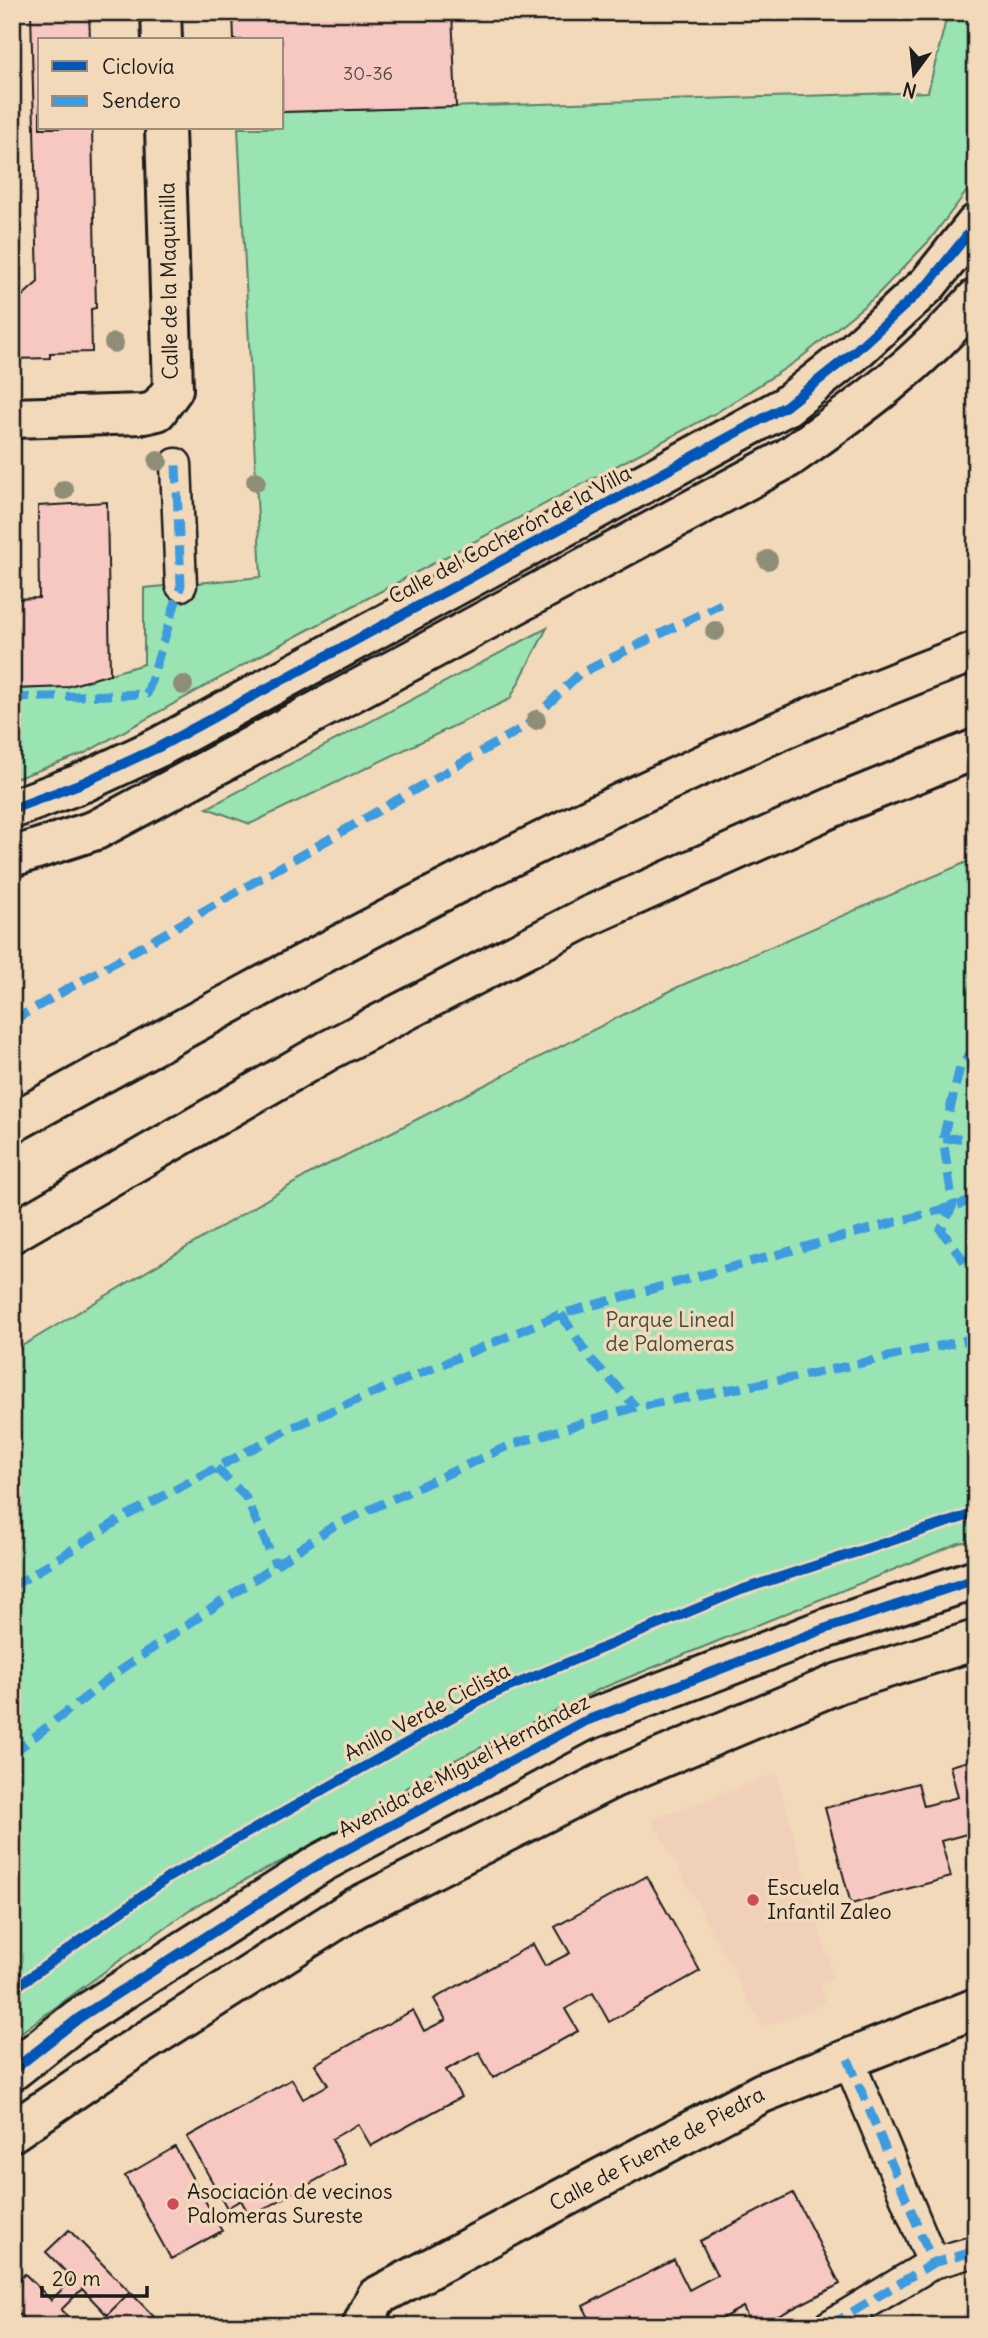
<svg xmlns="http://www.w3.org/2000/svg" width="988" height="2338" viewBox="0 0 988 2338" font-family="Delius,sans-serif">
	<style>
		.built { fill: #f0d0b9 }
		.green { fill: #9ae3b3; stroke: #5b8068; stroke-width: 2 }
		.building { fill: #f7c7c1; stroke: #1c1c1c; stroke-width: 2 }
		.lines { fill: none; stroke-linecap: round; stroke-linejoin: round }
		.pedestrian-casing { stroke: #1c1c1c; stroke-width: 35 }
		.minor-casing { stroke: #1c1c1c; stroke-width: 44 }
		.tertiary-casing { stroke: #1c1c1c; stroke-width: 44 }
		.motorway-casing { stroke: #1c1c1c; stroke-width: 44 }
		.pedestrian { stroke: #f2d9ba; stroke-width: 30 }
		.minor { stroke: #f2d9ba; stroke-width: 38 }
		.tertiary { stroke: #f2d9ba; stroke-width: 38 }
		.motorway { stroke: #f2d9ba; stroke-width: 38 }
		.quiet { stroke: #3c9bdf; stroke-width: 9; stroke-dasharray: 18 9; stroke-linecap: butt }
		.cycleway-casing { stroke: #f2d9ba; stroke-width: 15 }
		.cycleway { stroke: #0057b8; stroke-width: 10 }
		.tree { fill: #8e8d78 }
		.poi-dot { fill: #d1495b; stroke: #f2d9ba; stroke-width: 2.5 }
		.labels { text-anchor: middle; stroke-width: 7; stroke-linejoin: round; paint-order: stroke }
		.number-label { font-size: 18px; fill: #534745 }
		.street-label { font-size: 21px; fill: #1c1c1c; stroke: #f2d9ba }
		.park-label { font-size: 21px; fill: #3c4e42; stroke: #f2d9ba }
		.poi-label { font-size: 21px; fill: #1c1c1c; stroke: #f2d9ba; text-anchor: start }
	</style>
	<rect width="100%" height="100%" fill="#f2d9ba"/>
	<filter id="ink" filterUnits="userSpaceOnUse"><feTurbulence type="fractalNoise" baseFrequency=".0143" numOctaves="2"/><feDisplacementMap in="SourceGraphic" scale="14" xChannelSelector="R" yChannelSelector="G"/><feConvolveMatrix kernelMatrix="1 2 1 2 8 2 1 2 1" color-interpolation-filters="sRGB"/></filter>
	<g filter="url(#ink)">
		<path class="built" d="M776,1773L834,1979L820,1985L825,2003L763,2027L652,1820Z"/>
		<path class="green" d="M948,12H976V179L929,241L875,297L798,360L716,413L274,648L83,754L12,780V689L66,687L144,664V588L261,577L238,128H282V112L928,92Z
			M547,628L510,699L250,824L207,808Z
			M976,858V1540L959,1543L600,1689L439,1768L318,1842L189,1910L12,2039V1352L311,1173L680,986Z"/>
		<path class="building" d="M31,12H89L90,40H40V128H92L96,308L91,309L92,352L50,353V358L12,359V298H20L38,282Z
			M233,12H452L456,107L282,112V40H234Z
			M107,502L110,674L66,687L12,689V599L39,598L38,506Z
			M976,1759V1838L974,1832L941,1841L951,1877L851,1904L825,1808L918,1783L924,1806L958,1797L950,1766Z
			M647,1876L700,1971L609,2022L593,1993L565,2009L578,2031L493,2078L479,2052L446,2070L461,2097L371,2146L358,2124L332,2139L345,2164L250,2217L241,2200L227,2208L187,2137L292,2079L303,2099L328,2085L315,2064L413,2010L424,2031L446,2020L434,1999L533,1944L545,1966L570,1953L555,1927Z
			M175,2147L222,2231L171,2259L125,2176Z
			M793,2193L840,2284L759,2326H752L743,2307L708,2326H593L583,2306L674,2260L689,2290L717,2275L700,2241Z
			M69,2230L130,2292L107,2315L82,2289L61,2310L76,2326H31L12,2307V2286L25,2274L51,2300L73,2279L46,2252Z
			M130,2292L163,2326H118L107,2315Z"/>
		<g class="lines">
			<g class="pedestrian-casing">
				<path id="pedestrian" d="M176,464L181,585
					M848,2059L933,2263L976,2251
					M829,2326L933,2263"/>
			</g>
			<g class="minor-casing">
				<path id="minor" d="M161,12L162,40
					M12,418L144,414L157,411L173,389L165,128
					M362,2326L376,2297L762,2093L976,2008"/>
			</g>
			<g class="tertiary-casing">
				<path id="tertiary" d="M12,809L82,783L159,747L786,406L854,352L928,284L976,224
					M12,857L96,830L788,458C860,407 917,367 976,299
					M12,2071L79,2018L321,1863L583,1722L824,1629L976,1579
					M12,2132L129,2052L355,1908L611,1779L839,1683L976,1640"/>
			</g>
			<g class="motorway-casing">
				<path id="motorway" d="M12,1123C323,951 642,776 976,651
					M12,1233L329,1050L591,915L842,803L976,749"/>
			</g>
			<use href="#pedestrian" class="pedestrian"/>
			<use href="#minor" class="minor"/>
			<use href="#tertiary" class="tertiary"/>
			<use href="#motorway" class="motorway"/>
			<path class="quiet" d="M12,698L147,694L181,585L176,464
				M12,1021L526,726L579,674L721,604
				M976,1047L960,1067L943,1139L953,1205L941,1230L976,1277
				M943,1139L976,1137
				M561,1314L589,1357L636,1407
				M216,1468L245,1496L276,1565
				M12,1587L124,1517L291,1428L561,1314L976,1200
				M12,1754L122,1669L332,1527L510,1445L636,1407L797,1377L976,1338
				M848,2059L933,2263L976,2251
				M829,2326L933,2263"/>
			<g class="cycleway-casing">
				<path id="cycleway" d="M12,809L82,783L159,747L786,406L854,352L928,284L976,224
					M12,1990L169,1877L495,1693L741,1590L976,1513
					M12,2071L79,2018L321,1863L583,1722L824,1629L976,1579"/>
			</g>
			<use href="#cycleway" class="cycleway"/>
		</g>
		<g class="tree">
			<circle cx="114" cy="343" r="10"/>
			<circle cx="158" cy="461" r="10"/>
			<circle cx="256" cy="481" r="10"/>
			<circle cx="64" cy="490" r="10"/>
			<circle cx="768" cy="560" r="10"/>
			<circle cx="715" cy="631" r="10"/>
			<circle cx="183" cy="685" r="10"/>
			<circle cx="536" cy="720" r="10"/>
		</g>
	</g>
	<g class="poi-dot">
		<circle cx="753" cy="1900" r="7"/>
		<circle cx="173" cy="2204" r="7"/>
	</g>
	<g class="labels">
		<g class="number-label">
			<text x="368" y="80">30-36</text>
		</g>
		<g class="street-label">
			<text transform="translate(169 281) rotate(-91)" y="7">Calle de la Maquinilla</text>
			<text transform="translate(510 535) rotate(-28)" y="7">Calle del Cocherón de la Villa</text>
			<text transform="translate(427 1712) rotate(-28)" y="7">Anillo Verde Ciclista</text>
			<text transform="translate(464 1766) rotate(-28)" y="7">Avenida de Miguel Hernández</text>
			<text transform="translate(657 2149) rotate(-28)" y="7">Calle de Fuente de Piedra</text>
		</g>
		<g class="park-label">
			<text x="670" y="1327">Parque Lineal<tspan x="670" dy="24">de Palomeras</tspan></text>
		</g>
		<g class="poi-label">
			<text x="767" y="1895">Escuela<tspan x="767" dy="24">Infantil Zaleo</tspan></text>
			<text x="187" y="2199">Asociación de vecinos<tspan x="187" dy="24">Palomeras Sureste</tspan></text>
		</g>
	</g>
	<rect width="988" height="2338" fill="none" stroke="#f2d9ba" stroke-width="42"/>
	<rect x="21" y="21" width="946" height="2296" fill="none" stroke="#1c1c1c" stroke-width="2.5" filter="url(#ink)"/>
	<rect x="38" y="38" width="245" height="91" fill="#f2d9ba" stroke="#9c8d7b" stroke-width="2"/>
	<rect x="52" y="61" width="35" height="10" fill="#0057b8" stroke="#9c8d7b" stroke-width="2"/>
	<text x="102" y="74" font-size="21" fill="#1c1c1c">Ciclovía</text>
	<rect x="52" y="96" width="35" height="10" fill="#3c9bdf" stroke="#9c8d7b" stroke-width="2"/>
	<text x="102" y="108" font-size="21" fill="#1c1c1c">Sendero</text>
	<g transform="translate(914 74) rotate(195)" stroke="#f2d9ba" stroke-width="5" paint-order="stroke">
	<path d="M0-5L12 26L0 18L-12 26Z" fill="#1c1c1c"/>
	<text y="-10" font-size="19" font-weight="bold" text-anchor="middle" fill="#1c1c1c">N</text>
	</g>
	<path d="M42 2286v10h105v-10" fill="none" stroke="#1c1c1c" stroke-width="3.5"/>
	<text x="52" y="2286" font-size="21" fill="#1c1c1c" stroke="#f2d9ba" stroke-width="5" paint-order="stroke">20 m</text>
</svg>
